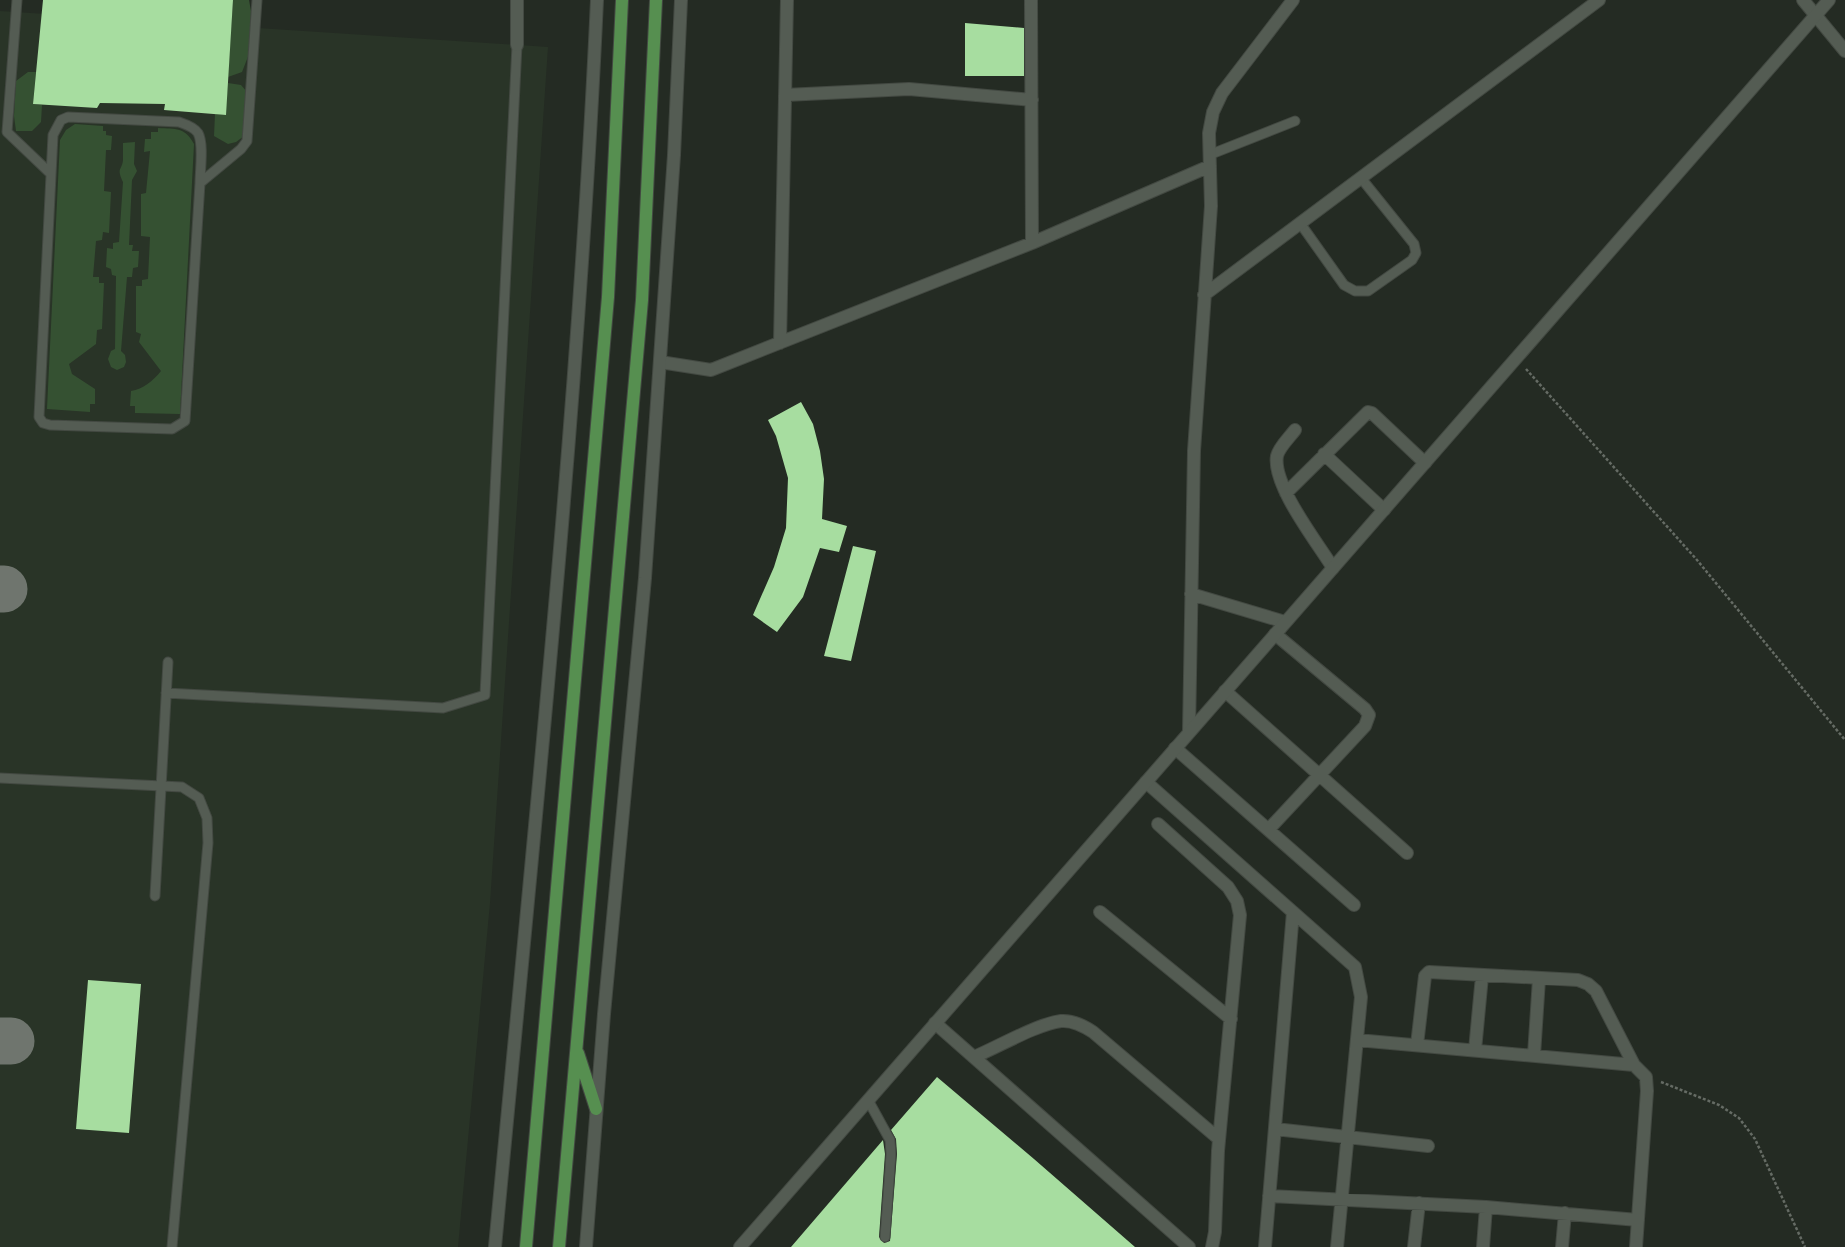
<svg xmlns="http://www.w3.org/2000/svg" width="1845" height="1247" viewBox="0 0 1845 1247" font-family="'Archivo Narrow',sans-serif">
	<style>
		.built { fill: #293427 }
		.green { fill: #355132 }
		.lines { fill: none; stroke-linecap: round; stroke-linejoin: round }
		.taxiway { stroke: #6f756e; stroke-width: 47 }
		.building { fill: #a7dda0 }
		.service-casing { stroke: #434942; stroke-width: 11 }
		.minor-casing { stroke: #434942; stroke-width: 14 }
		.tertiary-casing { stroke: #434942; stroke-width: 14 }
		.trunk-casing { stroke: #434942; stroke-width: 14 }
		.path { stroke: #656b64; stroke-width: 2.5; stroke-dasharray: 3 2; stroke-linecap: butt }
		.service { stroke: #545c53; stroke-width: 9 }
		.minor { stroke: #545c53; stroke-width: 12 }
		.tertiary { stroke: #545c53; stroke-width: 12 }
		.trunk { stroke: #568f50; stroke-width: 12 }
	</style>
	<rect width="100%" height="100%" fill="#242b23"/>
	<path class="built" d="M0,11L548,47L490,903L458,1247H0Z"/>
	<path class="green" d="M233,0H249L251,11L249,54L242,72L228,77Z
		M28,72H36L33,104L42,105L41,122L32,131H16L14,116L16,81Z
		M228,83L241,85L247,92L244,136L236,142L228,144L214,136L215,114L225,115Z
		M75,124L103,126V131H106V135L112,136L111,150H106L104,191L111,192L109,233L103,232L102,240L96,241L93,277H99V283H104L102,329L97,330L96,344L69,364L72,374L95,389V404H90V412L47,409L60,140L66,130Z
		M158,128C176,129 185,127 194,144L180,414L135,413V406H130L131,391C143,389 153,381 161,371L139,342L141,334L136,332V286H142V280L148,279L150,237L141,236V194L146,193L150,151L144,152L145,139H151V132H158Z
		M135,142L134,164L137,171L132,180L129,245H133L132,251H139L138,267L133,268L132,277H127L121,351L125,355L126,362L124,367L117,370L111,367L108,359L111,351L115,349L116,276L112,275L111,269L106,267L107,248L113,249V243L119,242L123,182C116,167 122,171 123,160C123,154 123,148 123,143Z"/>
	<g class="lines">
		<path class="taxiway" d="M0,589H4
			M0,1041H11"/>
	</g>
	<path class="building" d="M43,0H233L226,115L164,110L165,104L100,103L97,108L33,104Z
		M965,23L1024,28V76H965Z
		M801,402L813,424L820,451L824,479L822,519L847,526L839,552L820,548L803,597L777,632L753,615L774,567L786,528L788,478L776,436L768,420Z
		M853,546L876,551L851,661L824,656Z
		M88,980L141,984L129,1133L76,1129Z
		M937,1077L1034,1159L1135,1247H791L883,1140L885,1154L879,1237L884,1243L890,1241L897,1154L896,1139L891,1130Z"/>
	<g class="lines">
		<g class="service-casing">
			<path id="service" d="M17,0L7,132L51,174
				M68,117L179,122C185,124 194,127 198,133C204,144 200,170 200,183L185,421L172,429L50,425L43,423L39,417L53,135L61,120Z
				M1209,155L1295,121
				M200,183L241,149L247,141L257,0
				M1300,223L1344,285L1355,291H1368L1412,260L1416,253L1414,244L1361,178
				M166,693L443,708L485,695L517,45
				M0,778L182,787L199,798L207,818L208,843L172,1247
				M155,896L168,662
				M868,1100L890,1140L891,1154L885,1237"/>
		</g>
		<g class="minor-casing">
			<path id="minor" d="M1031,0L1032,243
				M1803,0L1845,51
				M517,45V0
				M785,95L909,89L1032,100
				M1204,295L1599,0
				M780,343L787,0
				M660,362L711,370L1032,243L1210,166
				M1295,430C1289,438 1279,447 1277,456C1272,485 1317,542 1333,568
				M1324,454L1384,510
				M1286,493L1368,412L1372,413L1425,463
				M1191,594L1285,622
				M1225,691L1407,853
				M1189,732L1194,451L1211,206L1209,133L1213,112L1222,93L1293,0
				M1175,748L1354,905
				M1146,782L1355,967L1361,997L1337,1247
				M1158,824L1228,887L1237,901L1240,915L1218,1151L1215,1232L1212,1247
				M1269,829L1365,726L1369,715L1365,709L1275,634
				M1100,912L1231,1019
				M935,1023L1189,1247
				M1357,1040L1634,1065L1646,1077L1647,1091L1636,1247
				M1417,1045L1425,976L1429,972L1578,980L1588,984L1596,991L1634,1065
				M1475,1050L1482,976
				M1534,1055L1539,979
				M974,1057C998,1047 1037,1024 1061,1021C1073,1020 1084,1026 1093,1032L1219,1139
				M1275,1129L1428,1146
				M1269,1196L1486,1207L1638,1220
				M1265,1247L1293,912
				M1414,1247L1419,1203
				M1483,1247L1486,1207
				M1562,1247L1565,1213"/>
		</g>
		<g class="tertiary-casing">
			<path id="tertiary" d="M495,1247C534,832 578,416 597,0
				M586,1247L604,1014L645,578L674,155L681,0
				M740,1247L1829,0"/>
		</g>
		<g class="trunk-casing">
			<path id="trunk" d="M578,1053L596,1109
				M526,1247L608,297L622,0
				M559,1247L642,300L656,0"/>
		</g>
		<path class="path" d="M1526,369L1697,560L1845,740
			M1661,1082L1719,1105L1739,1118L1755,1139L1805,1247"/>
		<use href="#service" class="service"/>
		<use href="#minor" class="minor"/>
		<use href="#tertiary" class="tertiary"/>
		<use href="#trunk" class="trunk"/>
	</g>
</svg>
